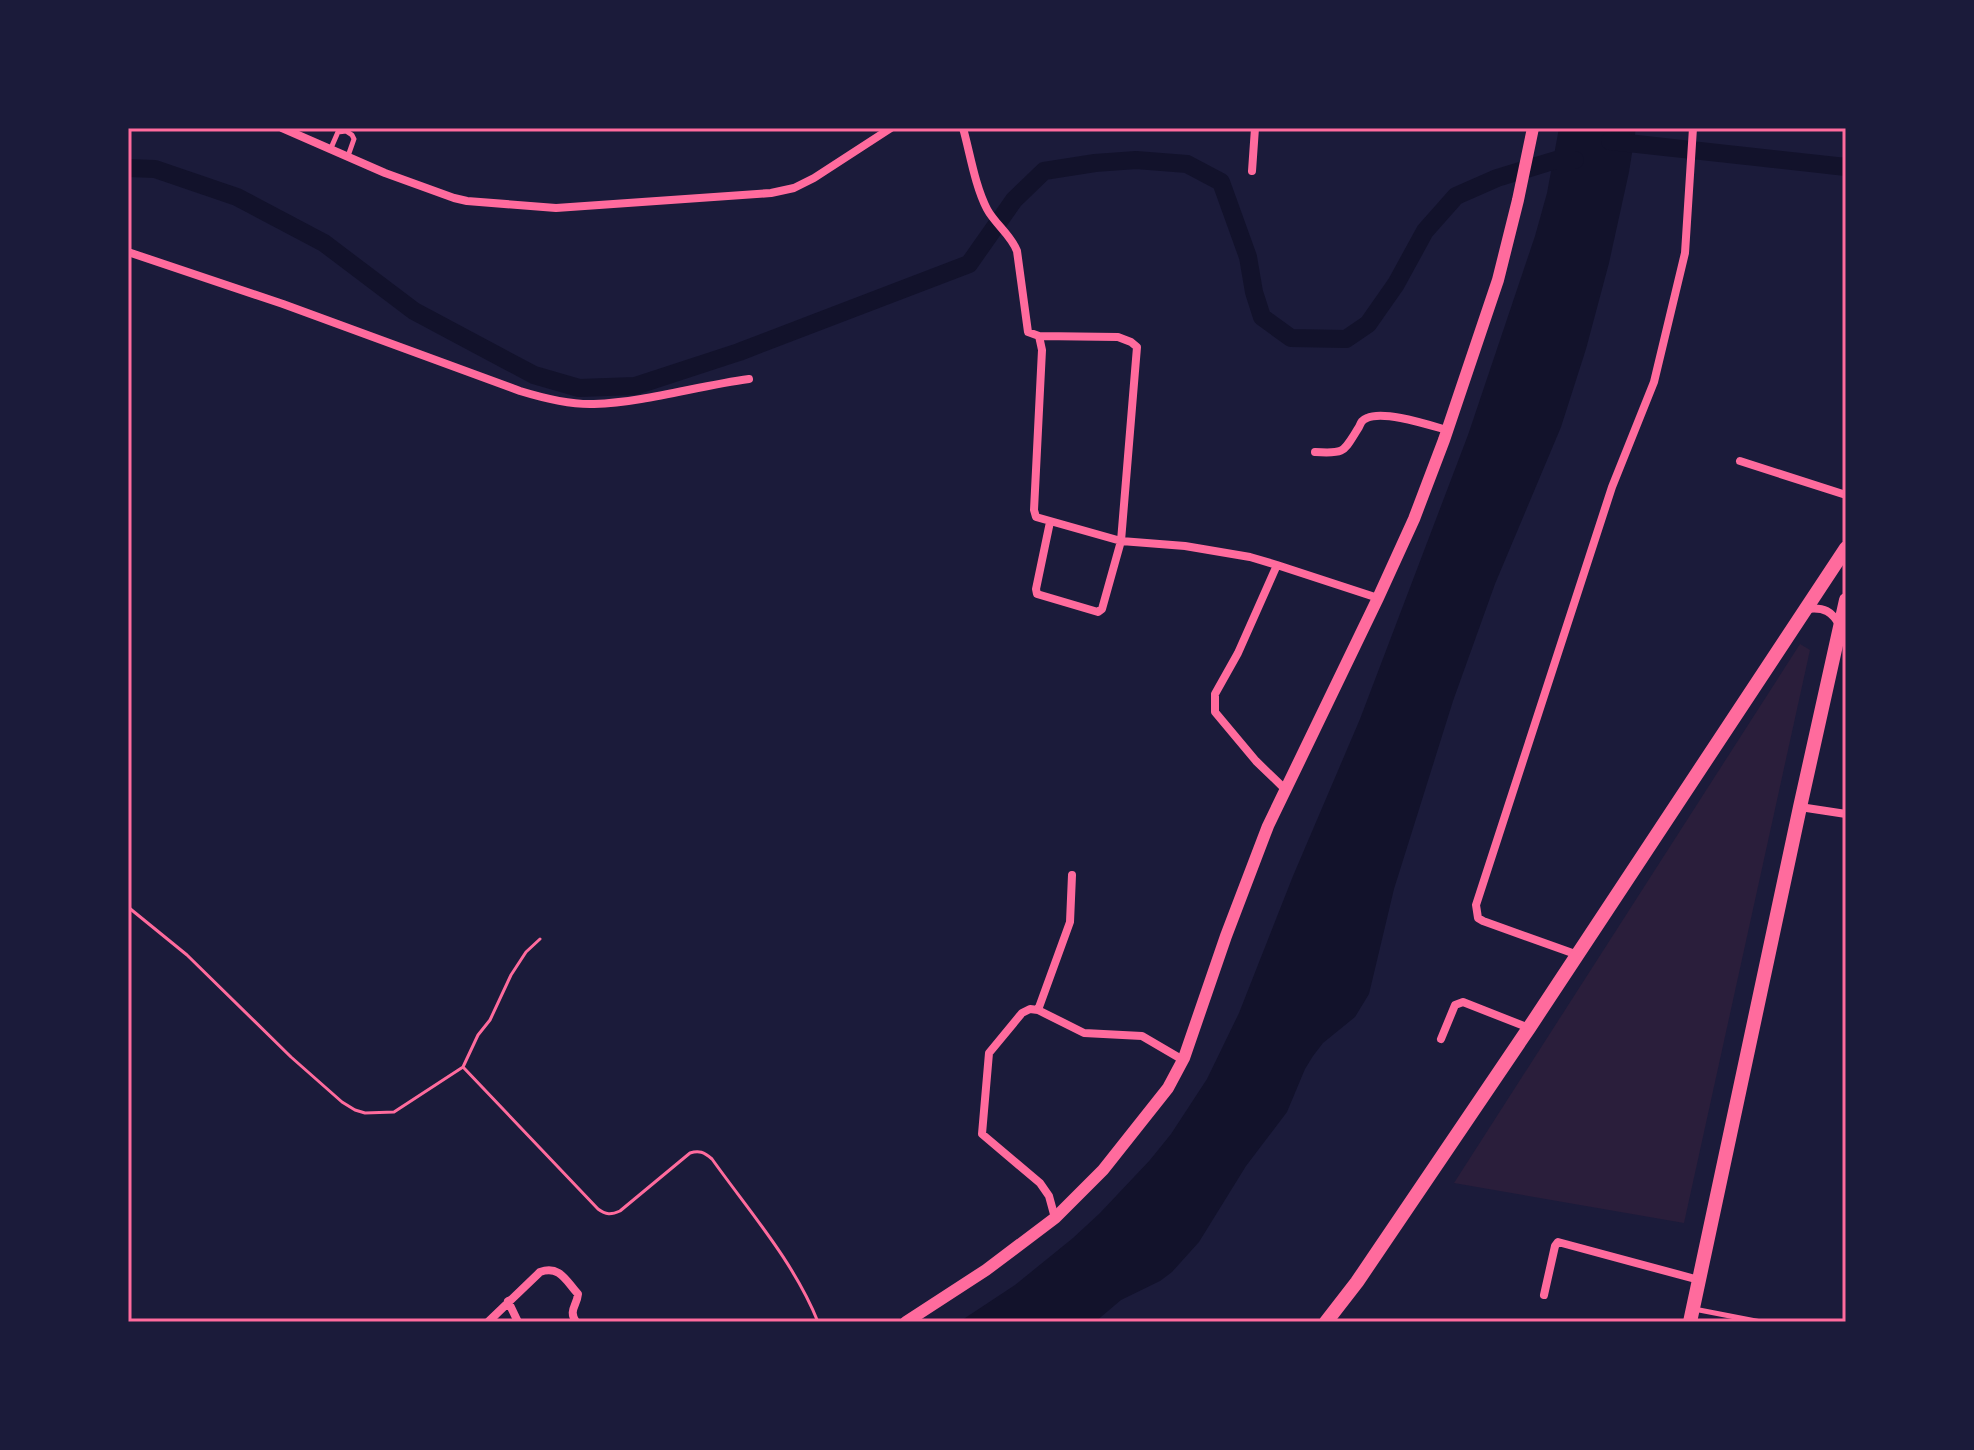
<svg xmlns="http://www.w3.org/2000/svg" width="1974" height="1450" viewBox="0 0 1974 1450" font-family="'Archivo Narrow',sans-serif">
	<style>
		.green { fill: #2a1e3b }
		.water { fill: #12122b }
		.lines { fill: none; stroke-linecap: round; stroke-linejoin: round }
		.canal { stroke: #12122b; stroke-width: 18 }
		.path { stroke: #ff6b9d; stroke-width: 3 }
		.service { stroke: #ff6b9d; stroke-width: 5 }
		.minor { stroke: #ff6b9d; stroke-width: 8 }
		.tertiary { stroke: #ff6b9d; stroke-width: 12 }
		.secondary { stroke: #ff6b9d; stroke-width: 14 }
		.neatline { fill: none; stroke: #ff6b9d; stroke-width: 3 }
	</style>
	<rect width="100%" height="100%" fill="#1b1b3a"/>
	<path class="green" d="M1800,644L1810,650L1684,1223L1454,1183Z"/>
	<path class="water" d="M1559,128H1636L1629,172L1609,263L1586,349L1561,427L1495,584L1453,701L1394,889L1369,994L1355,1017L1323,1043L1313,1056L1305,1069L1287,1112L1246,1166L1199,1242L1172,1272L1160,1281L1121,1300L1095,1322H959L1015,1285L1073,1238L1100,1213L1150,1160L1171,1134L1207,1079L1239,1013L1293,876L1360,719L1468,435L1535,236L1547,193Z"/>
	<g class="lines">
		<path class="canal" d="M1610,141L1846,167
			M128,168L155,169L237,197L324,243L414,311L534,375L579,388L635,386L739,352L969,264L1014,200L1044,171L1095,163L1136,160L1187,164L1221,182L1248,257L1254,292L1262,317L1291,338L1346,339L1368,324L1396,284L1425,231L1456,196L1497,178L1556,160H1575"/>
		<path class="path" d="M128,907L187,955L291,1057L342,1102L355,1110L365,1113L394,1112L463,1067L478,1035L490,1020L511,975L526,952L540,939
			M463,1067L598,1209C606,1215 611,1215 620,1211L690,1153C699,1150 704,1152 712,1159C749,1211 794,1262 818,1322"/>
		<path class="service" d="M331,148L338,132L346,131L352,135L354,139L348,156
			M1694,1309L1761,1322"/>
		<path class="minor" d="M282,128L385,173L454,198L467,201L556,208L771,193L794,188L814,178L891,128
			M963,128C970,153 975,186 987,209C995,224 1011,235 1017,251L1028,332L1039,336L1118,337L1131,342L1137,347L1121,541L1102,609L1098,612L1037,594L1036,589L1050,522
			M1252,171L1255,128
			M128,252L283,304L520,391C543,398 569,405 594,404C646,402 697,386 749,379
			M1039,336L1042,350L1034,510L1036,517L1121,541L1185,546L1250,557L1277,565
			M1315,452C1346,454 1343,452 1359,427C1361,422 1362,420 1367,418C1384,410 1429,425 1447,430
			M1740,461L1846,495
			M1807,609C1824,607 1832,611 1840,626
			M1286,790L1256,761L1215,712V694L1238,653L1277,565L1378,598
			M1800,807L1846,814
			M1578,955L1483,921L1478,918L1476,905L1612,487L1654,382L1685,253L1693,128
			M1038,1010L1070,922L1072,875
			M1441,1039L1455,1005L1463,1002L1529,1028
			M1055,1218L1049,1196L1040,1183L982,1134L989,1053L1022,1013L1030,1009L1038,1010L1084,1033L1142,1036L1183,1060
			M1544,1295L1555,1246L1558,1242L1699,1280
			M508,1301L518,1322
			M488,1322L540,1272C560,1265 566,1281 578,1294C577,1306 568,1310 576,1322"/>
		<path class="tertiary" d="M906,1322L986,1270L1055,1218L1103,1170L1168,1088L1184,1058L1226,936L1268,826L1378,598L1414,519L1444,440L1498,280L1518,200L1533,128"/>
		<path class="secondary" d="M1326,1322L1357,1282L1529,1028L1846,548
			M1690,1322L1800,807L1846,600"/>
	</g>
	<rect width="1974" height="1450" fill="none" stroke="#1b1b3a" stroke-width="260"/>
	<rect x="130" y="130" width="1714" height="1190" class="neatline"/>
</svg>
